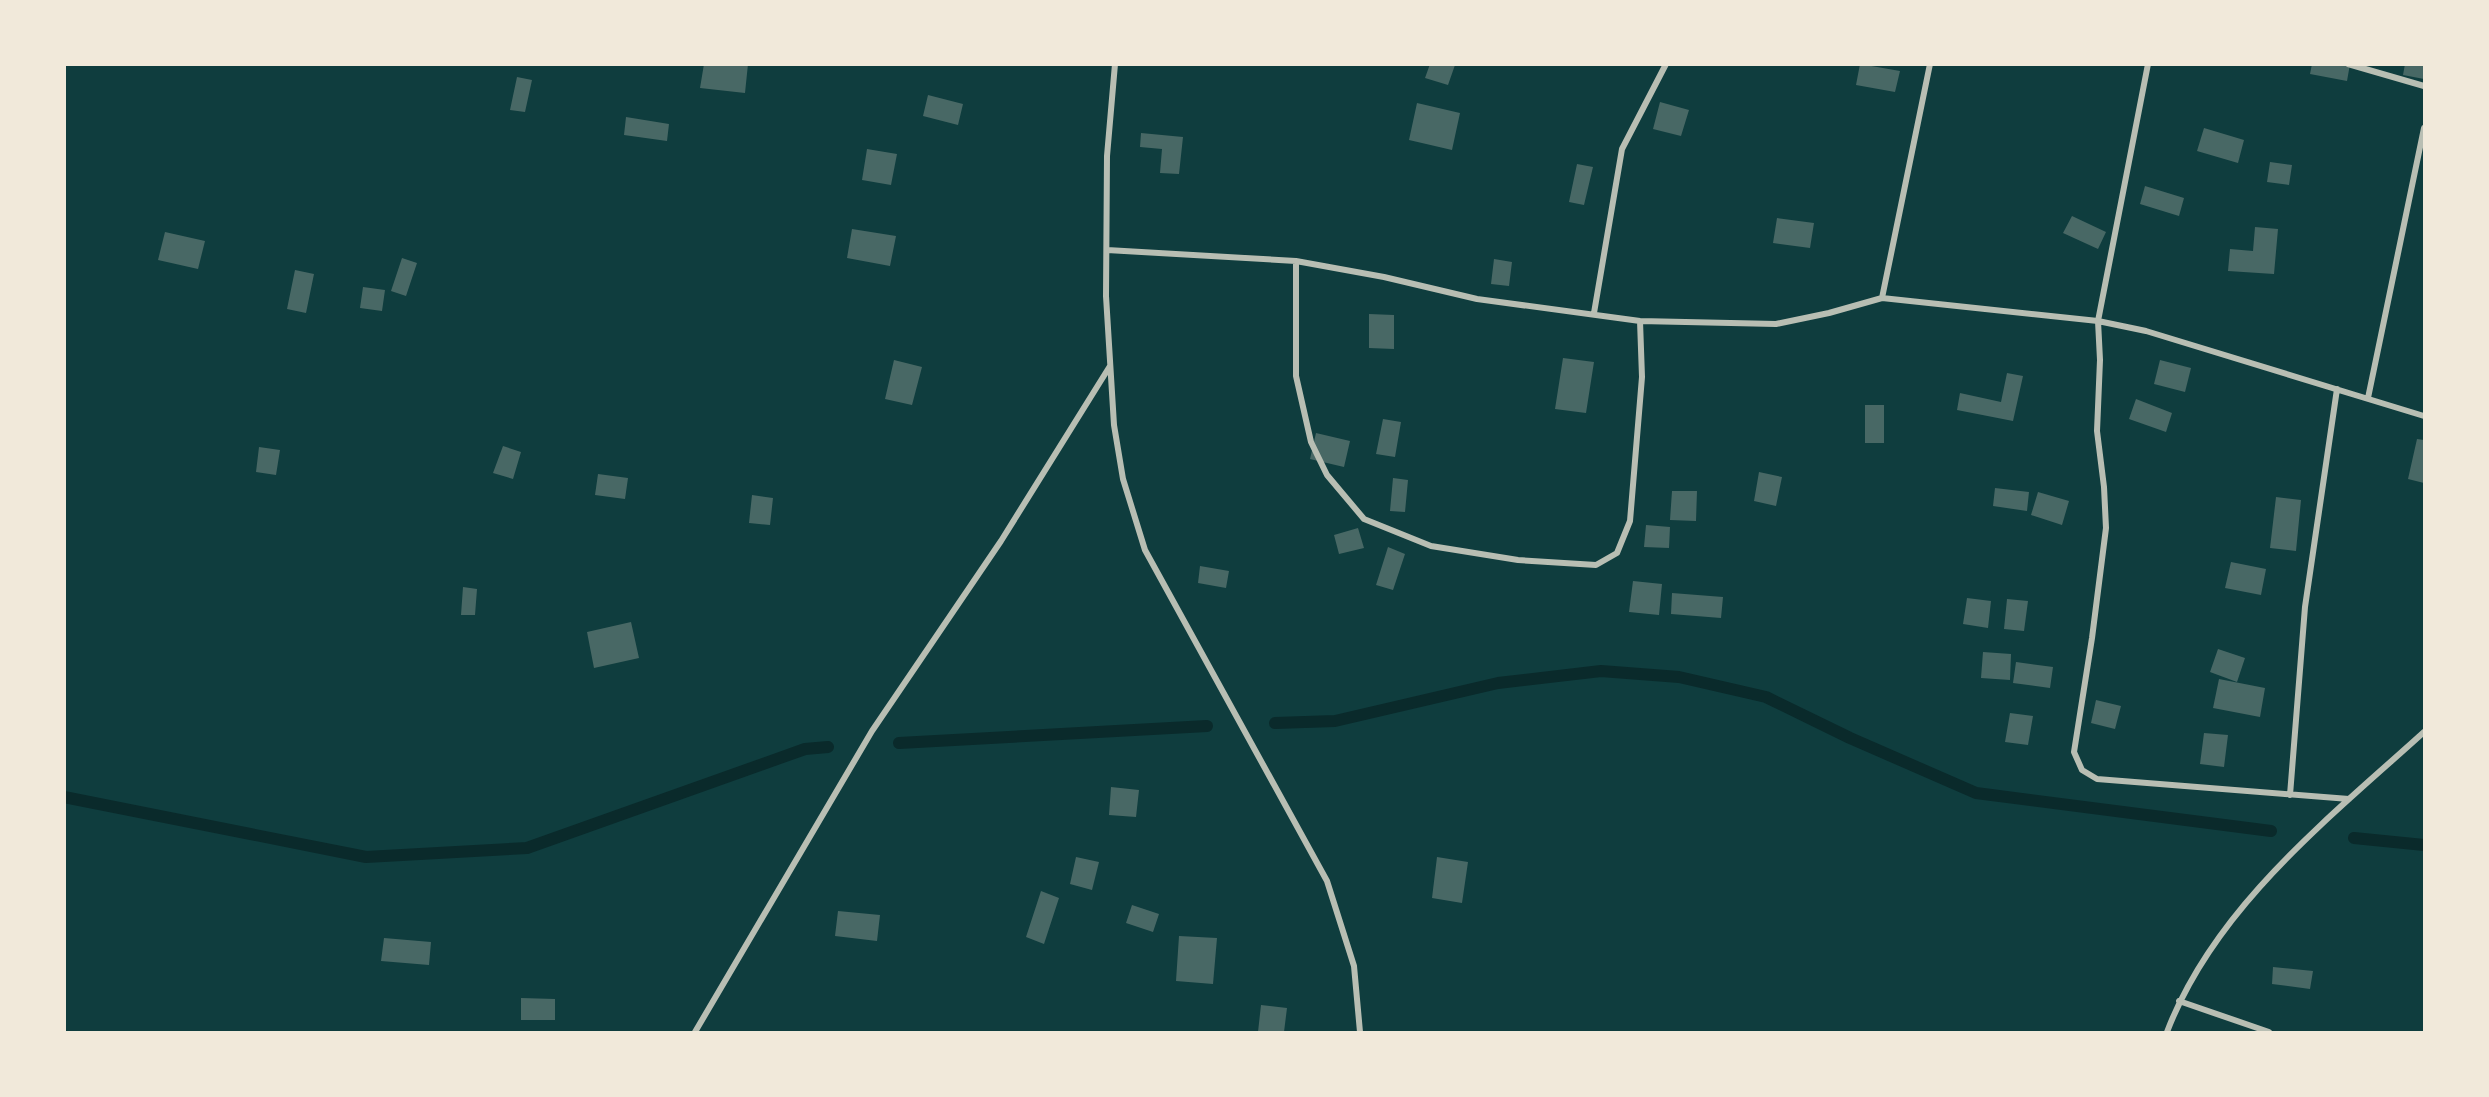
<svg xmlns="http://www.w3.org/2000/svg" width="2489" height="1097" viewBox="0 0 2489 1097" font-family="Lato,sans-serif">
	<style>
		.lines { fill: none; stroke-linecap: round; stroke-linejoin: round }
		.stream { stroke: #0a2a2b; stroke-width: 12 }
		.building { fill: #486865 }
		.minor { stroke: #b8beb3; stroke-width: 6 }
	</style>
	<rect width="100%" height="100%" fill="#0f3d3e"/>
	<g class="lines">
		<path class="stream" d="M1275,723L1335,721L1498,683L1601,671L1679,677L1766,697L1850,738L1976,793L2271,831
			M899,743L1207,726
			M64,797L366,857L527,848L805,749L828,747
			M2354,838L2424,845"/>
	</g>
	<path class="building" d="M704,64H748L745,93L700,88Z
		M1430,64L1455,65L1448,85L1425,78Z
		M1860,64L1900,71L1895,92L1856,85Z
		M2312,64H2350L2347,81L2310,74Z
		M2405,64H2424V79L2403,75Z
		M517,77L532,80L525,112L510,110Z
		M928,95L963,104L958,125L923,116Z
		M1660,102L1689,110L1681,136L1653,129Z
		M1417,103L1460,113L1452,150L1409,140Z
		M626,117L669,124L667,141L624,135Z
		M2204,128L2244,140L2238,163L2197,151Z
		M1141,133L1183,137L1179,174L1160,173L1162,149L1140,147Z
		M867,149L897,154L891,185L862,180Z
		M2270,162L2292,165L2289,185L2267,182Z
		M1577,164L1593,167L1584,205L1569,202Z
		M2145,186L2184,198L2179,216L2140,204Z
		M2072,216L2106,232L2098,249L2063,233Z
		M1777,218L1814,223L1810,248L1773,243Z
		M2255,227L2278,229L2274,274L2228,271L2230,249L2253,251Z
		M852,229L896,236L890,266L847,258Z
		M165,232L205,241L198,269L158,260Z
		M402,258L417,263L406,296L391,291Z
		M1494,259L1512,262L1509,286L1491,284Z
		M295,270L314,274L306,313L287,309Z
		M363,287L385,290L382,311L360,308Z
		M1369,314L1394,315V349L1369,348Z
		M1563,358L1594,362L1586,413L1555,409Z
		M894,360L922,367L912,405L885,399Z
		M2160,360L2191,368L2185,392L2154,384Z
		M2007,373L2023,376L2013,421L1957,410L1960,393L2001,402Z
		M2136,399L2172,413L2166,432L2129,419Z
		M1865,405H1884V443H1865Z
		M1383,419L1401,422L1395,457L1376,454Z
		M1316,433L1350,441L1344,467L1310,459Z
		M2417,439L2424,440V483L2408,479Z
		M503,446L521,452L513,479L493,473Z
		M259,447L280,450L276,475L256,472Z
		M1759,472L1782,477L1776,506L1754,501Z
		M598,474L628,478L625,499L595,495Z
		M1393,478L1408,480L1405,512L1390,511Z
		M1995,488L2029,492L2027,511L1993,506Z
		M1672,491H1697L1696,521L1670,520Z
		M2038,492L2069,501L2062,525L2031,515Z
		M752,495L773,498L770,525L749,523Z
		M2276,497L2301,500L2296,551L2270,548Z
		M1646,525L1670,527L1669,548L1644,547Z
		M1358,528L1364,548L1339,554L1334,535Z
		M1388,547L1405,554L1393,590L1376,585Z
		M2231,562L2266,569L2261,595L2225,588Z
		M1200,566L1229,571L1226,588L1198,583Z
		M1633,581L1662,584L1659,615L1629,612Z
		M463,587L477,589L475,615H461Z
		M1672,593L1723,597L1721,618L1671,614Z
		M1967,598L1991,601L1988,628L1963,624Z
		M2007,599L2028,601L2024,631L2004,629Z
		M631,622L639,658L594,668L587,632Z
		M2218,649L2245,658L2237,682L2210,672Z
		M1983,652L2011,654L2010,680L1981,678Z
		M2016,662L2053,667L2050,688L2013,683Z
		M2219,679L2265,688L2260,717L2213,708Z
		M2096,700L2121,706L2115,729L2091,723Z
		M2010,713L2033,716L2028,745L2005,742Z
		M2204,733L2228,735L2224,767L2200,764Z
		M1111,787L1139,790L1136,817L1109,815Z
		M1076,857L1099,862L1092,890L1070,884Z
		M1437,857L1468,862L1462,903L1432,898Z
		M1041,891L1059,898L1044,944L1026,937Z
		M1132,905L1159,914L1153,932L1126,923Z
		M838,911L880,915L877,941L835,936Z
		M1179,936L1217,938L1213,984L1176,981Z
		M384,938L431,942L429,965L381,961Z
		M2273,967L2313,971L2310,989L2272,984Z
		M521,998L555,999V1020H521Z
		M1261,1005L1287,1008L1284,1032H1258Z"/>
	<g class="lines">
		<path class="minor" d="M1115,64L1107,156L1106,296L1114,425L1123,479L1145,550L1327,881L1354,966L1360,1032
			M2148,64L2098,321L2100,360L2097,431L2104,487L2106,528L2092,638L2074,752L2082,770L2097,779L2349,799
			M2348,64L2424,86
			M1107,250L1296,261L1384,277L1477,299L1640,321L1776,324L1829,313L1882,298L2098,321L2146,331L2424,416
			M1296,261V376L1311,442L1327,475L1364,519L1431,546L1518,560L1596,565L1617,553L1630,521L1642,377L1640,321
			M1882,298L1930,64
			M1594,313L1622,149L1666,64
			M2368,398L2424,128
			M2290,795L2305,607L2337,389
			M2179,1001L2269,1032
			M695,1032L872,731L1001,541L1110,366
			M2167,1032C2214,908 2328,819 2424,732"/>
	</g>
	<rect width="2489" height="1097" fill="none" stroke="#f1e9da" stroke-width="132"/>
</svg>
